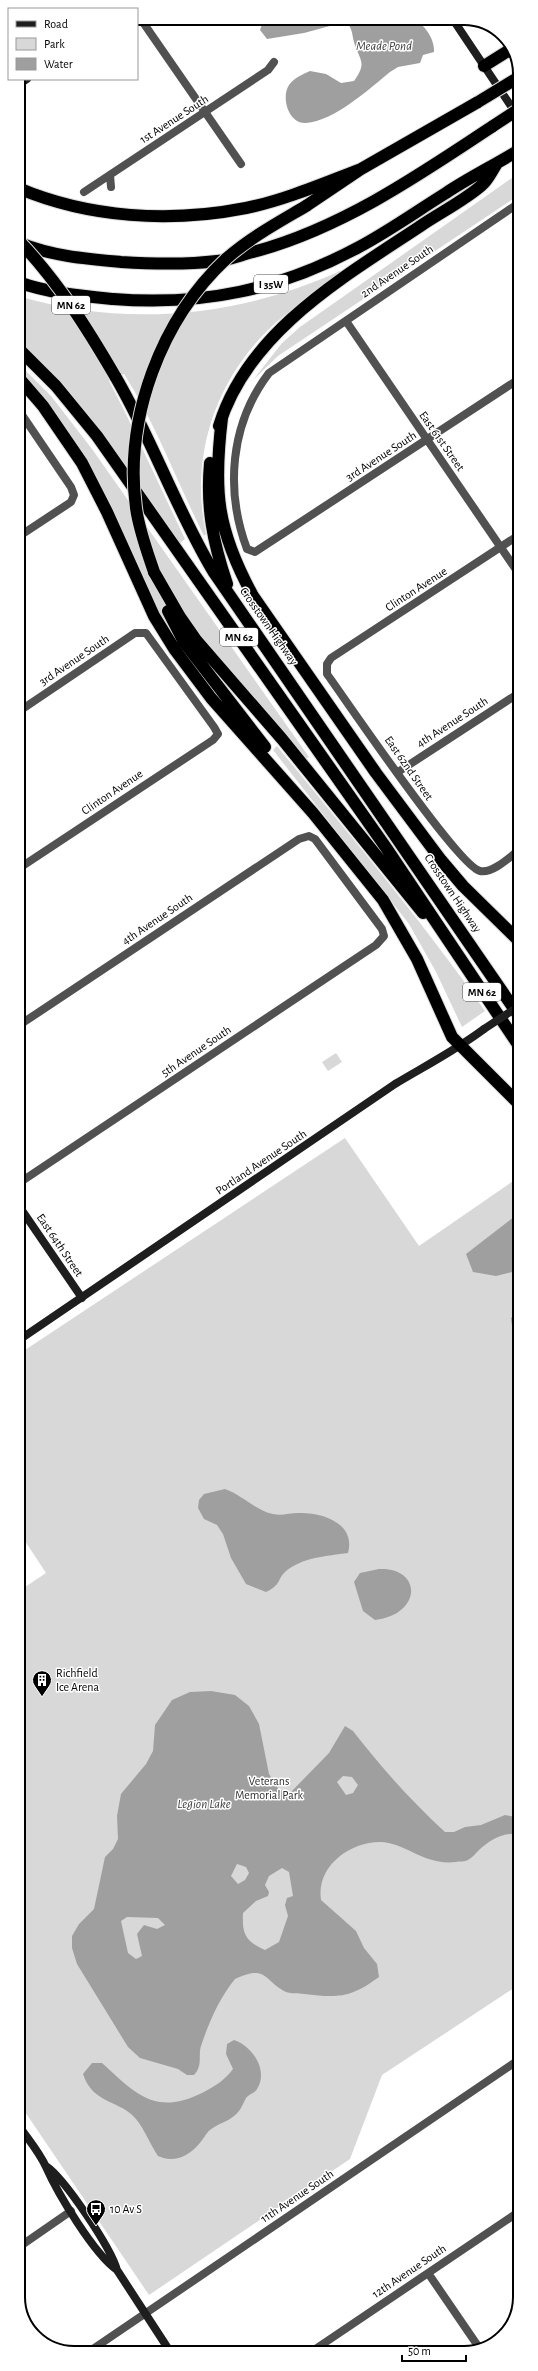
<svg xmlns="http://www.w3.org/2000/svg" width="538" height="2371" viewBox="0 0 538 2371" font-family="'Alegreya Sans',sans-serif">
	<style>
		.green { fill: #d8d8d8 }
		.water { fill: #9f9f9f; fill-rule: evenodd }
		.lines { fill: none; stroke-linecap: round; stroke-linejoin: round }
		.highway-casing { stroke: #dbdbdb; stroke-width: 14 }
		.street { stroke: #515151; stroke-width: 8 }
		.secondary { stroke: #1e1e1e; stroke-width: 8 }
		.highway { stroke: #000; stroke-width: 12 }
		.highway-bridge-casing { stroke: #dbdbdb; stroke-width: 14; stroke-linecap: butt }
		.secondary-bridge { stroke: #1e1e1e; stroke-width: 8 }
		.highway-bridge { stroke: #000; stroke-width: 12 }
		.labels { text-anchor: middle; stroke-width: 3; stroke-linejoin: round; paint-order: stroke }
		.shield { fill: #fff; stroke: #4c4c4c; stroke-width: 1 }
		.shield-label { font-size: 11px; font-weight: bold; fill: #000 }
		.street-label { font-size: 12px; fill: #000; stroke: #fff }
		.poi-label { font-size: 12px; fill: #000; stroke: #fff; text-anchor: start }
		.park-label { font-size: 12px; fill: #2f2f2f; stroke: #fff }
		.water-label { font-size: 13px; font-style: italic; fill: #404040; stroke: #fff }
		.rim { fill: none; stroke: #000; stroke-width: 2 }
	</style>
	<rect width="100%" height="100%" fill="#fff"/>
	<path class="green" d="M519,173V195L278,356L253,380L282,343L300,327Z
		M340,271L342,274C316,292 288,310 265,333C213,386 190,461 206,534L204,536C177,482 156,424 124,374L109,381L125,412L185,539L180,543C130,472 82,401 18,342V296C125,328 239,317 340,271Z
		M18,363L51,396L92,449L309,757L305,759L207,646L191,622L172,633L203,678L236,716L217,699L162,621L111,512L18,372Z
		M277,746C348,833 421,919 485,1011L462,1027L436,972L409,924L273,750Z
		M336,1053L342,1062L328,1071L322,1062Z
		M345,1138L419,1246L519,1177L520,1984L382,2075L350,2159L149,2295L19,2103V1591L46,1573L19,1532V1354Z"/>
	<path class="water" d="M264,18H410C423,22 435,38 434,52L423,55L420,63L398,67L390,72C368,90 334,121 306,123C288,124 281,97 289,85C294,78 303,74 310,71L326,74L341,83L354,81C368,62 359,60 354,42C352,35 353,31 348,24L341,23L304,33L267,39L260,30Z
		M519,1213L520,1270L496,1276L473,1272L466,1254Z
		M520,1311V1339L512,1326L511,1318Z
		M225,1489C242,1495 255,1510 273,1514C281,1516 290,1513 298,1513C322,1512 356,1523 348,1553C327,1556 302,1557 285,1572C277,1580 281,1585 266,1592L246,1584L231,1558L223,1534L217,1525L204,1519L198,1508L199,1500L204,1494Z
		M379,1569C423,1567 422,1615 375,1620L363,1611L354,1582L360,1573Z
		M211,1691L235,1695L249,1706L259,1724L269,1774L279,1790L290,1793L329,1753L345,1726L353,1731C381,1767 411,1801 445,1832H454L465,1827L481,1825L505,1815L520,1818V1840L514,1834C501,1833 489,1841 479,1850C476,1853 472,1858 468,1860C465,1862 459,1861 456,1862C424,1866 405,1842 380,1842C349,1842 316,1867 321,1900L356,1931L364,1948L377,1964L379,1977C350,1998 339,1998 304,1994C299,1993 291,1994 286,1992C263,1980 267,1964 235,1979C219,1999 209,2022 201,2046C198,2056 203,2066 194,2075H187L178,2069L140,2058L128,2047L77,1964L72,1948V1936L79,1924L94,1909L105,1857L113,1849L118,1839L117,1816L121,1794L146,1764L153,1751L155,1725L172,1700L190,1692ZM343,1776L352,1777L358,1785L353,1793L346,1795L337,1782ZM237,1864L246,1867L249,1873L245,1880L238,1884L231,1876ZM282,1868L289,1872L293,1896L287,1898L285,1905L288,1916L279,1942L265,1950C245,1941 242,1934 243,1913L256,1901L268,1896L269,1892L265,1885L269,1876ZM127,1917L158,1918L165,1925L157,1929L144,1925L137,1934L142,1956L136,1959L128,1953L121,1921Z
		M234,2040C252,2046 269,2070 257,2089C255,2093 249,2094 246,2098C243,2104 240,2112 234,2116C227,2122 217,2124 210,2130C206,2133 203,2140 199,2144C188,2157 173,2163 158,2156C150,2144 145,2130 136,2119C121,2100 93,2105 83,2074L92,2063H102C136,2094 155,2116 202,2093C215,2086 224,2081 233,2069L226,2054L227,2044Z"/>
	<g class="lines">
		<g class="highway-casing">
			<path id="highway" d="M484,66L511,49
				M18,188C89,218 170,223 246,208C285,200 324,183 361,169
				M306,206L361,169L478,102
				M20,243C51,256 87,259 121,262C153,264 185,265 217,261C229,260 241,255 253,252C340,229 418,176 493,126
				M18,282C48,293 82,296 113,299C203,306 279,290 359,247C389,231 417,211 446,193C470,177 495,165 519,150
				M18,348L56,386L97,436L387,849L519,1046
				M115,376C152,439 176,509 213,571L519,1016
				M18,377L43,406L82,463L107,512L154,616L175,650L211,698L313,813L383,900L417,959L452,1037L519,1104
				M222,418C213,492 217,530 253,596L376,773L441,860L463,886L519,941
				M219,426C248,332 342,278 419,227C439,213 464,201 482,185C488,180 492,171 496,165
				M210,463C206,508 213,542 227,584
				M154,572L180,617L196,640L282,739L423,913
				M168,611L184,642L265,747"/>
		</g>
		<path class="street" d="M140,18L241,164
			M110,175L111,187
			M84,192L268,70L274,62
			M519,203L269,373C230,424 225,490 247,549L255,552L519,379
			M346,321L519,574
			M18,409L71,487L74,495L71,502L18,537
			M519,535L331,658L327,664V674C348,703 458,866 480,871C492,874 510,857 519,850
			M18,712L135,633H146L214,727L218,734L213,740L18,869
			M398,772L519,693
			M18,1026L299,839L309,836L315,839L382,929L384,936L376,945L19,1183
			M19,2247L71,2211
			M428,2273L480,2349
			M311,2352L520,2211
			M87,2353L520,2059"/>
		<path class="secondary" d="M452,18L519,118
			M18,85L27,79
			M19,1206L82,1298
			M19,1340L395,1084C425,1066 456,1050 484,1029
			M19,2126C28,2139 40,2153 46,2167C58,2194 94,2254 117,2270
			M46,2166C65,2179 111,2248 117,2270L171,2353"/>
		<use href="#highway" class="highway"/>
		<g class="highway-bridge-casing">
			<path id="highway-bridge" d="M478,102L519,77
				M493,126L519,109
				M18,240C57,280 87,328 115,376
				M154,572C147,551 139,530 136,508C124,418 161,319 227,258C251,237 279,222 306,206"/>
		</g>
		<path class="secondary-bridge" d="M484,1029L519,1006"/>
		<use href="#highway-bridge" class="highway-bridge"/>
	</g>
	<defs>
		<g id="building-pin" transform="scale(1)"><path d="M0 17L-7.5 6A9.5 9.5 0 1 1 7.5 6Z" fill="#000" stroke="#fff"/><path d="M-4-6H4V6H1V3H-1V6H-4ZM-2.5-4.3h1.7v1.8h-1.7ZM.8-4.3h1.7v1.8H.8ZM-2.5-1h1.7V.8h-1.7ZM.8-1h1.7V.8H.8Z" fill="#fff"/></g>
		<g id="bus-pin" transform="scale(1)"><path d="M0 17L-7.5 6A9.5 9.5 0 1 1 7.5 6Z" fill="#000" stroke="#fff"/><path d="M-5-6H5V4H4V6H2V4H-2V6H-4V4H-5ZM-3.5-4V0h7V-4ZM-3.5 1.2v1.5H-2V1.2ZM2 1.2v1.5H3.5V1.2Z" fill="#fff"/></g>
	</defs>
	<g fill-rule="evenodd">
		<use href="#building-pin" x="42" y="1680"/>
		<use href="#bus-pin" x="96" y="2209"/>
	</g>
	<g class="labels">
		<g class="shield">
			<rect x="254" y="275" width="34" height="18" rx="3"/>
			<rect x="52" y="296" width="38" height="18" rx="3"/>
			<rect x="220" y="628" width="38" height="18" rx="3"/>
			<rect x="463" y="983" width="38" height="18" rx="3"/>
		</g>
		<g class="shield-label">
			<text x="271" y="288">I 35W</text>
			<text x="71" y="309">MN 62</text>
			<text x="239" y="641">MN 62</text>
			<text x="482" y="996">MN 62</text>
		</g>
		<g class="street-label">
			<text transform="translate(174 119) rotate(-33)" y="4">1st Avenue South</text>
			<text transform="translate(397 271) rotate(-34)" y="4">2nd Avenue South</text>
			<text transform="translate(442 441) rotate(55)" y="4">East 61st Street</text>
			<text transform="translate(381 456) rotate(-33)" y="4">3rd Avenue South</text>
			<text transform="translate(416 589) rotate(-33)" y="4">Clinton Avenue</text>
			<text transform="translate(269 626) rotate(55)" y="4">Crosstown Highway</text>
			<text transform="translate(74 660) rotate(-34)" y="4">3rd Avenue South</text>
			<text transform="translate(452 722) rotate(-33)" y="4">4th Avenue South</text>
			<text transform="translate(409 768) rotate(55)" y="4">East 62nd Street</text>
			<text transform="translate(112 792) rotate(-34)" y="4">Clinton Avenue</text>
			<text transform="translate(453 893) rotate(56)" y="4">Crosstown Highway</text>
			<text transform="translate(157 919) rotate(-34)" y="4">4th Avenue South</text>
			<text transform="translate(196 1051) rotate(-34)" y="4">5th Avenue South</text>
			<text transform="translate(261 1162) rotate(-34)" y="4">Portland Avenue South</text>
			<text transform="translate(60 1245) rotate(56)" y="4">East 64th Street</text>
			<text transform="translate(297 2196) rotate(-34)" y="4">11th Avenue South</text>
			<text transform="translate(409 2271) rotate(-34)" y="4">12th Avenue South</text>
		</g>
		<g class="poi-label">
			<text x="56" y="1677">Richfield<tspan x="56" dy="14">Ice Arena</tspan></text>
			<text x="110" y="2213">10 Av S</text>
		</g>
		<g class="park-label">
			<text x="269" y="1785">Veterans<tspan x="269" dy="14">Memorial Park</tspan></text>
		</g>
		<g class="water-label">
			<text x="384" y="50">Meade Pond</text>
			<text x="204" y="1808">Legion Lake</text>
		</g>
	</g>
	<path d="M0 0H538V2371H0ZM74 25H464A49 49 0 0 1 513 74V2297A49 49 0 0 1 464 2346H74A49 49 0 0 1 25 2297V74A49 49 0 0 1 74 25Z" fill="#fff" fill-rule="evenodd"/>
	<path class="rim" d="M74 25H464A49 49 0 0 1 513 74V2297A49 49 0 0 1 464 2346H74A49 49 0 0 1 25 2297V74A49 49 0 0 1 74 25Z"/>
	<rect x="8" y="8" width="130" height="72" fill="#ffffff" stroke="#999999"/>
	<rect x="16" y="21" width="20" height="6" fill="#1e1e1e" stroke="#999999"/>
	<text x="44" y="28" font-size="12" fill="#000000">Road</text>
	<rect x="16" y="38" width="20" height="12" fill="#d8d8d8" stroke="#999999"/>
	<text x="44" y="48" font-size="12" fill="#000000">Park</text>
	<rect x="16" y="58" width="20" height="12" fill="#9f9f9f" stroke="#999999"/>
	<text x="44" y="68" font-size="12" fill="#000000">Water</text>
	<path d="M402 2355v6h64v-6" fill="none" stroke="#000000" stroke-width="2"/>
	<text x="408" y="2355" font-size="12" fill="#000000" stroke="#ffffff" stroke-width="3" paint-order="stroke">50 m</text>
</svg>
